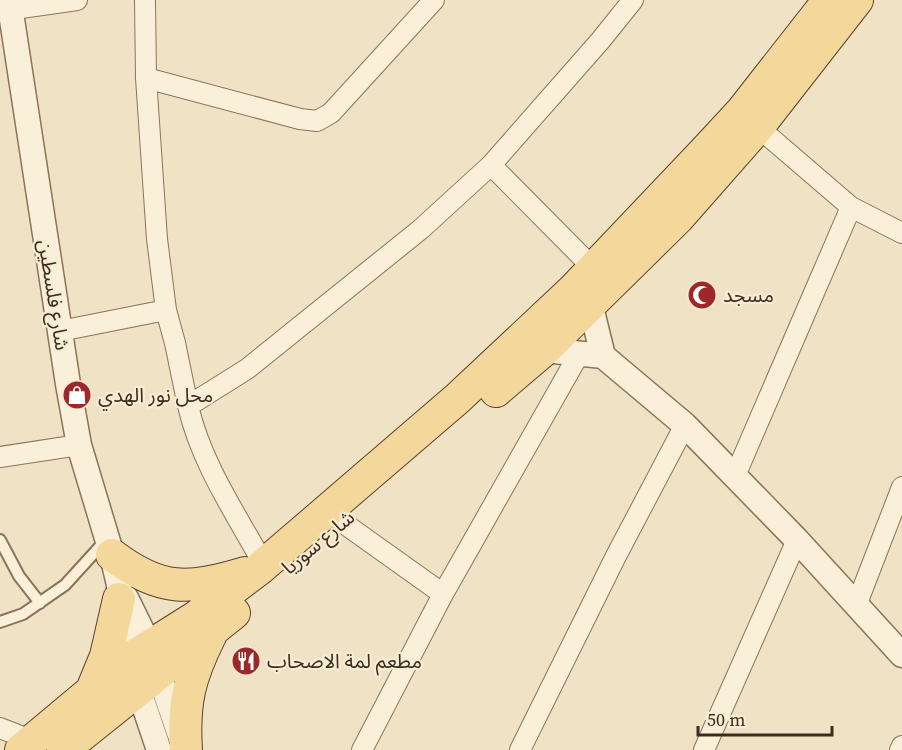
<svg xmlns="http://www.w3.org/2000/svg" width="902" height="750" viewBox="0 0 902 750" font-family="'Source Serif 4','Noto Sans Arabic',serif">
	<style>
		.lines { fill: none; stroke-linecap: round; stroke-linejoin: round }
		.service-casing { stroke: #8c735a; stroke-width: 14 }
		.minor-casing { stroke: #8c735a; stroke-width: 22 }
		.tertiary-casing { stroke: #8c735a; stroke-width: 27 }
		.primary-casing { stroke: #5a422e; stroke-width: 34 }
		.service { stroke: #faefd8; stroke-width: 10 }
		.minor { stroke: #faefd8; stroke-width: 20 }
		.tertiary { stroke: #faefd8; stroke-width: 24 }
		.primary { stroke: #f4d79b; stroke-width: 32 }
		.labels { text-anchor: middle; stroke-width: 4.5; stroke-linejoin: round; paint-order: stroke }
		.street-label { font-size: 20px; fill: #3b2c1e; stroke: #f7ecd4 }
		.poi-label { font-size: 20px; fill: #3b2c1e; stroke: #f7ecd4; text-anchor: start }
	</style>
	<rect width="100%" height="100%" fill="#f0e2c4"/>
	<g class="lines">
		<g class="service-casing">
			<path id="service" d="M0,540L19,576L40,603
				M0,622L23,614L65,585L105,541"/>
		</g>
		<g class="minor-casing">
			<path id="minor" d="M145,0L146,78L300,119L317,121L331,113L434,0
				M0,11L77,0
				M146,78L157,239L166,310L175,343L188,406L247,369L421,229L491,165L600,41L633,0
				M758,127L851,207L902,233
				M491,165L593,268
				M60,331L166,310
				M188,406C202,465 235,512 264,565
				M0,457L79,445
				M735,476L851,207
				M342,522L443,594
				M856,606L902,487
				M0,728L23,737L35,738
				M362,750L443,594L579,354
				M520,750L616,556L685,425
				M704,750L797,540
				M900,750L902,746"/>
		</g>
		<g class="tertiary-casing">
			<path id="tertiary" d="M9,0L68,384L79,445L112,555L119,585V599L128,649L138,688L159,750
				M590,303L603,356
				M544,350L603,356L685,425L797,540L902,655
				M126,598L149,645L181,738"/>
		</g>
		<g class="primary-casing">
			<path id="primary" d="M496,391L544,350L678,218L758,127L857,0
				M112,555C161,592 188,590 245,573
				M92,690L106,656L119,599
				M21,750L131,658L196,617L258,570L458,398L573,290L705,151L742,111L829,0
				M63,750L234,613
				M186,750C183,703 189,678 210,636"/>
		</g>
		<use href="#service" class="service"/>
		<use href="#minor" class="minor"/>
		<use href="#tertiary" class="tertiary"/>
		<use href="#primary" class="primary"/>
	</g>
	<defs>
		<g id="mosque-disc" transform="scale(1.5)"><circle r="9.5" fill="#9e272a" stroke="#f7ecd4"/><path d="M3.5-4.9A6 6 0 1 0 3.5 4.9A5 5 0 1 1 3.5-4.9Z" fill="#fff"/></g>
		<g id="shop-disc" transform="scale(1.5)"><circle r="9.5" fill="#9e272a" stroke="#f7ecd4"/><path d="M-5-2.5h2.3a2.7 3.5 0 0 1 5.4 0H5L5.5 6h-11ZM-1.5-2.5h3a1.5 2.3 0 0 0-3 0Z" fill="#fff"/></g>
		<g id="restaurant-disc" transform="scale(1.5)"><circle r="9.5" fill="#9e272a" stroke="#f7ecd4"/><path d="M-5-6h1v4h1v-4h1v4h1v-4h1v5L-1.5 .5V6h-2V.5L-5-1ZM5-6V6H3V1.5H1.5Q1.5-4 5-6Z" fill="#fff"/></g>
	</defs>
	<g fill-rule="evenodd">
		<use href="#mosque-disc" x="702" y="295"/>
		<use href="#shop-disc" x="77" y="395"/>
		<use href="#restaurant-disc" x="246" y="661"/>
	</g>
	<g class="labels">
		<g class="street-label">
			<text transform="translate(54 295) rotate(81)" y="7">شارع فلسطين</text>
			<text transform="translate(318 542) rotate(-40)" y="7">شارع سوريا</text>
		</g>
		<g class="poi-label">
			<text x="723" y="302">مسجد</text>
			<text x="98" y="402">محل نور الهدي</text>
			<text x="267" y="668">مطعم لمة الاصحاب</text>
		</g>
	</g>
	<path d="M698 726v9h134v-9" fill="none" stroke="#3b2c1e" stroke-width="3"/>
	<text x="707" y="726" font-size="18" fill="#3b2c1e" stroke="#f7ecd4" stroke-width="4.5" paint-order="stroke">50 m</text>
</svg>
